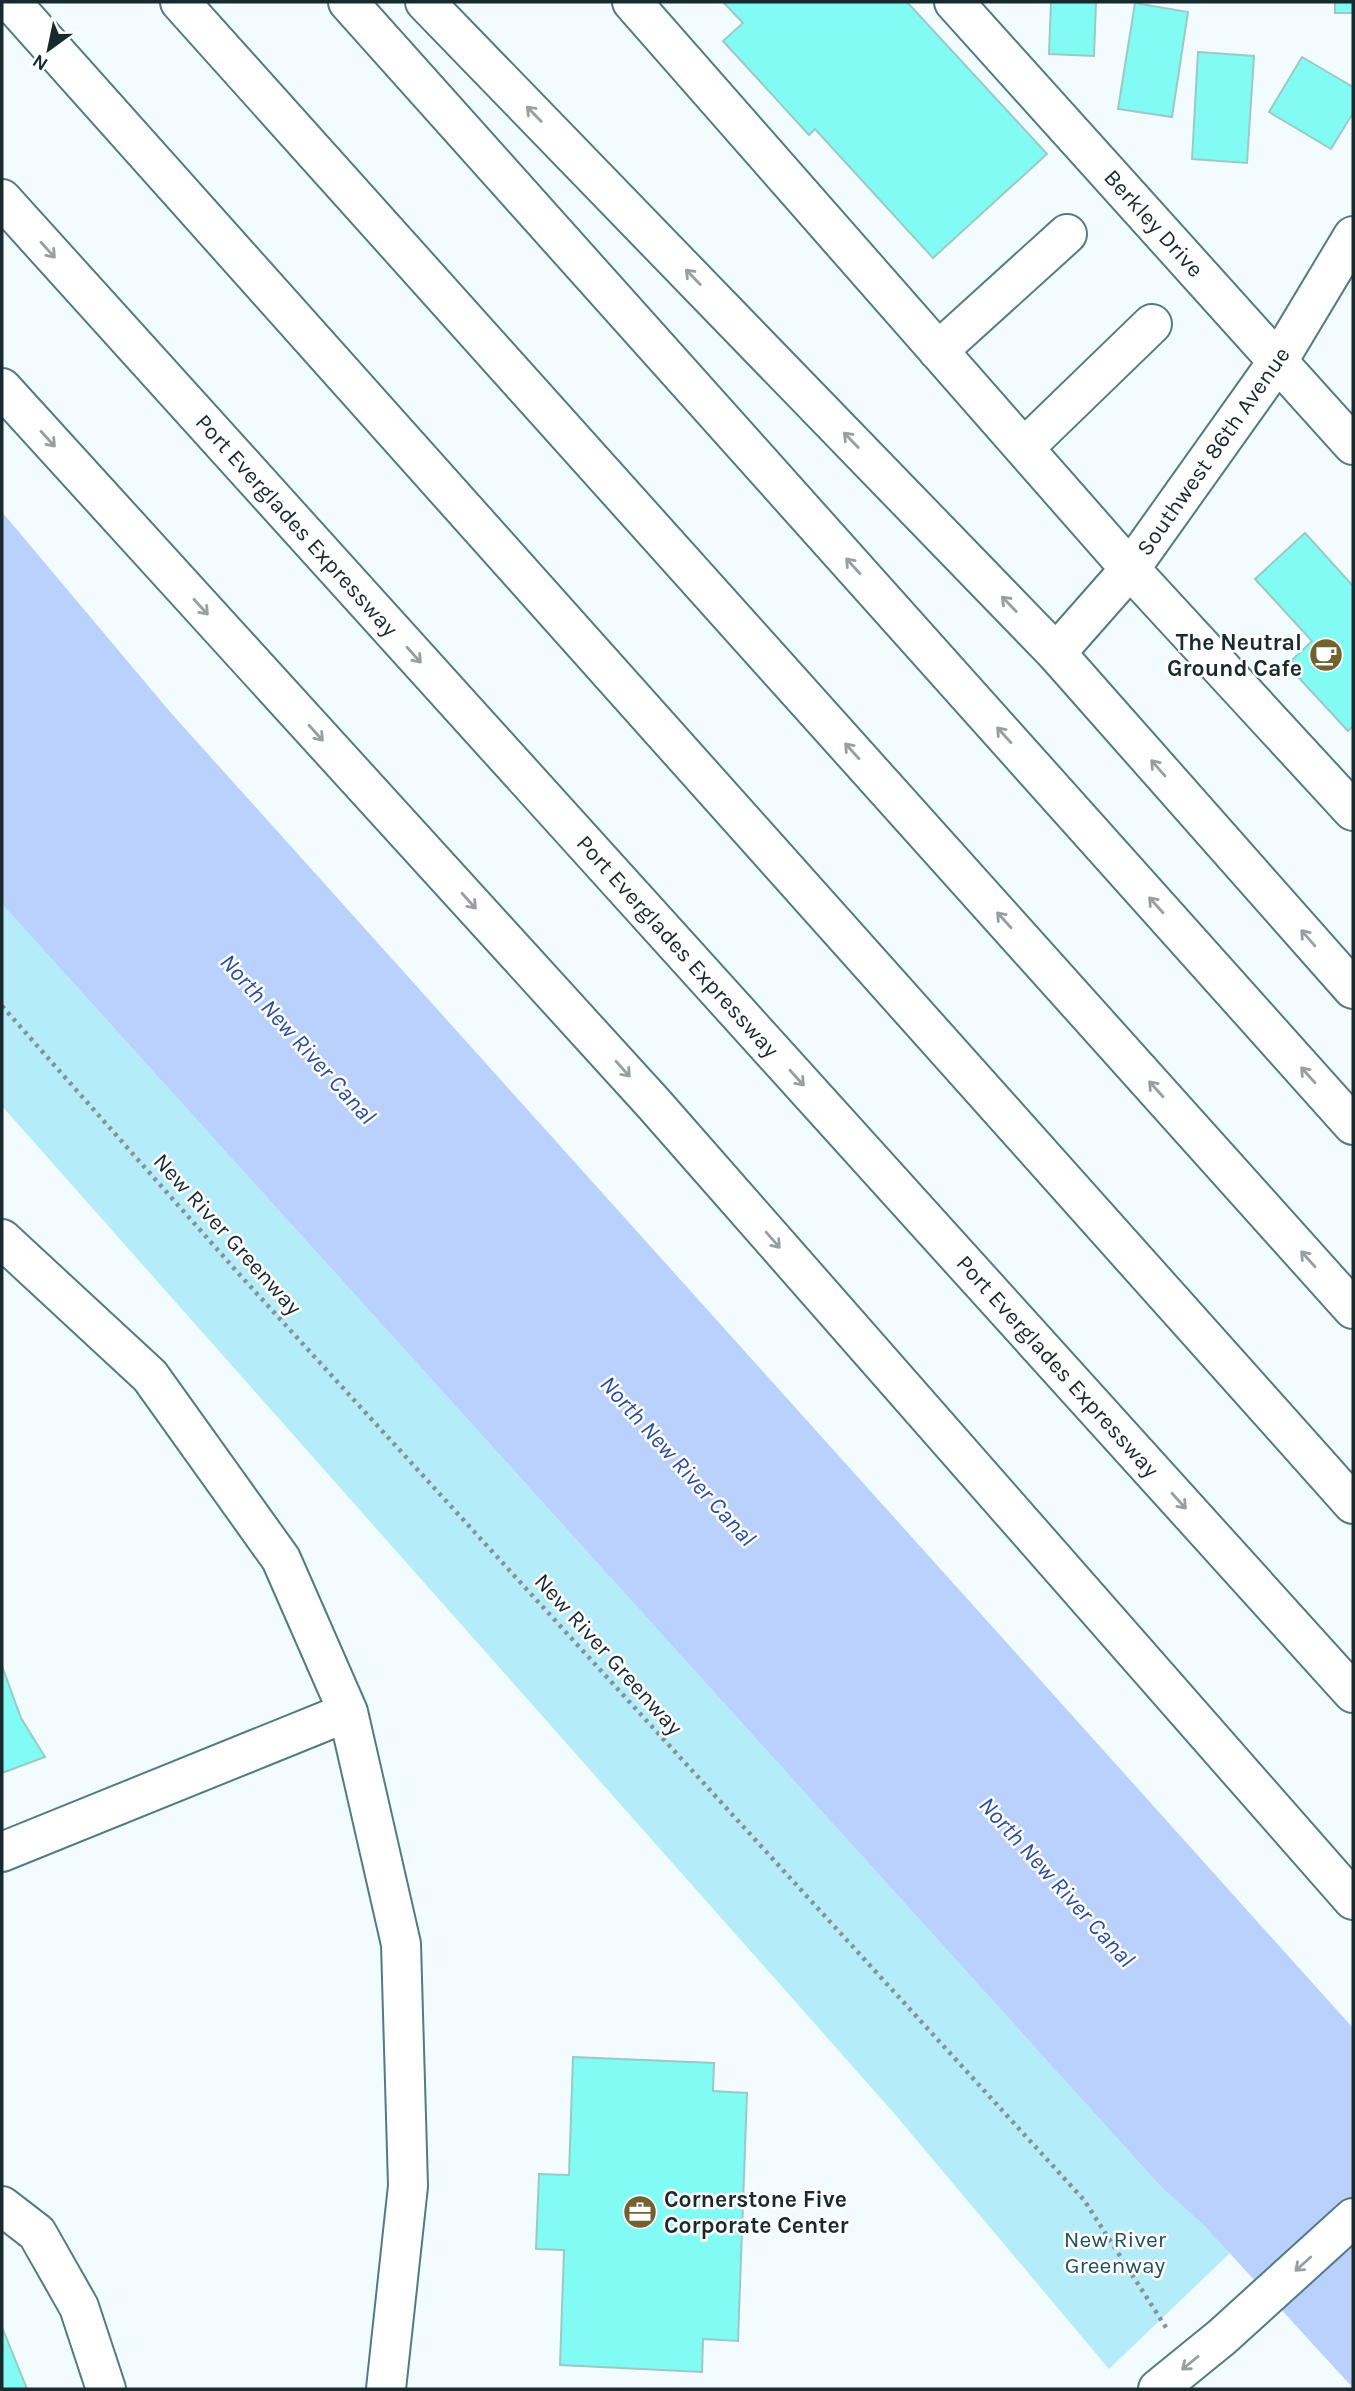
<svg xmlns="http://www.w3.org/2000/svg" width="1355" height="2391" viewBox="0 0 1355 2391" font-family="Karla,sans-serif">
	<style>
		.green { fill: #b5ecfa }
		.water { fill: #bbd1fd }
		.building { fill: #82fbf4; stroke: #9bcac6; stroke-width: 2 }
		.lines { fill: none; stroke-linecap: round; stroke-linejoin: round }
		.minor-casing { stroke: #517b85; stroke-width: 42 }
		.major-casing { stroke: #517b85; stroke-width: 42 }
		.highway-casing { stroke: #517b85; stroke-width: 42 }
		.path { stroke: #869396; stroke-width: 4.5; stroke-dasharray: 3.5 5; stroke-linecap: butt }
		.minor { stroke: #fff; stroke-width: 38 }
		.major { stroke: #fff; stroke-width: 38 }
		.highway { stroke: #fff; stroke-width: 38 }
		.oneway { stroke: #979fa1 }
		.labels { text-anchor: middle; stroke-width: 5; stroke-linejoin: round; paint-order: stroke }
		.street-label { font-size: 23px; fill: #182a2e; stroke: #fff }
		.poi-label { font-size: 23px; font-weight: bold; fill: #182a2e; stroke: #fff; text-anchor: end }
		.park-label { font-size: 23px; fill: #1f515d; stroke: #fff }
		.water-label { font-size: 24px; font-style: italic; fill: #294ea0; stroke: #fff }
	</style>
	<rect width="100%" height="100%" fill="#f2fbfd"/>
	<path class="green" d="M2,904L1162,2188L1203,2223L1230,2253L1109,2369L893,2112L2,1106Z"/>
	<path class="water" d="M2,512L171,713L1353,2028V2388L1203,2224L1162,2188L2,904Z"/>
	<path class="building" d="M723,2H907L1047,154L933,258L815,129L809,135L723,41L743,23Z
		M1051,2H1096L1094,56L1049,54Z
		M1335,2H1353V13H1335Z
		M1135,3L1188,12L1172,117L1118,109Z
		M1198,52L1254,56L1247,163L1192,159Z
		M1302,57L1353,87V113L1331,149L1269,112Z
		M1305,533L1353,586V726L1348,731L1287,665L1312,641L1255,579Z
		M2,1666L21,1718L45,1757L2,1773Z
		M573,2057L714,2063L713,2091L747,2093L738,2341L703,2339L702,2372L560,2365L564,2250L536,2249L539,2174L569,2175Z
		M2,2327L27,2389H2Z"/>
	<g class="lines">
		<g class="minor-casing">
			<path id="minor" d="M632,2L1130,569L1353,811
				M954,2L1353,445
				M938,351L1067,234
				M1024,448L1152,324
				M1056,653L1130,569L1278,361L1353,236
				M2,1239L150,1376L281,1559L348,1712L401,1944L408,2186L386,2389
				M2,1852L348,1712
				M2,2206L37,2233L79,2307L106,2389"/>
		</g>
		<g class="major-casing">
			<path id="major" d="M425,2L1056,653L1353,989
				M2,388L654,1104L1353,1900
				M1158,2389L1222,2337L1353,2218"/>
		</g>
		<g class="highway-casing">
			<path id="highway" d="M11,2L1353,1504
				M180,2L1353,1309
				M348,2L1353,1125
				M2,199L1353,1693"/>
		</g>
		<path class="path" d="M2,1006L239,1274L1084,2200L1167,2329"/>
		<use href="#minor" class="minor"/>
		<use href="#major" class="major"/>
		<use href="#highway" class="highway"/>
	</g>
	<defs><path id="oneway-shaft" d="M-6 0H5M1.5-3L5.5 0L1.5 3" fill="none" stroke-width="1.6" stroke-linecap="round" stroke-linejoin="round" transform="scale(1.75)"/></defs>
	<g class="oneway">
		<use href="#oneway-shaft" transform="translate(534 114) rotate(-134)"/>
		<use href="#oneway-shaft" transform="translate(48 250) rotate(48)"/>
		<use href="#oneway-shaft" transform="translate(693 277) rotate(-134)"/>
		<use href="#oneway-shaft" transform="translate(48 439) rotate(48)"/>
		<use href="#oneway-shaft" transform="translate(851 440) rotate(-134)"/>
		<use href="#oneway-shaft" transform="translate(853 566) rotate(-132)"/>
		<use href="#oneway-shaft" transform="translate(1009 604) rotate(-134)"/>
		<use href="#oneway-shaft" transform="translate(201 607) rotate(48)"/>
		<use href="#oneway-shaft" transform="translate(414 655) rotate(48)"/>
		<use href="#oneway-shaft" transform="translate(316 733) rotate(48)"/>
		<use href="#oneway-shaft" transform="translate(1004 735) rotate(-132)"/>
		<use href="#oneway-shaft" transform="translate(852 751) rotate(-132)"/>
		<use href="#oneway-shaft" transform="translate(1158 768) rotate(-131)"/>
		<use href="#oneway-shaft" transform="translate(469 901) rotate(48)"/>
		<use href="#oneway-shaft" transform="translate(1156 905) rotate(-132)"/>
		<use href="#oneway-shaft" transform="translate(1004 920) rotate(-132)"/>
		<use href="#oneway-shaft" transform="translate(1308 938) rotate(-131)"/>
		<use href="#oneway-shaft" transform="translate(623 1069) rotate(48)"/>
		<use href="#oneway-shaft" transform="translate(1308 1075) rotate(-132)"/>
		<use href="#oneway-shaft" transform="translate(797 1078) rotate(48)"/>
		<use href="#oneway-shaft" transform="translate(1156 1089) rotate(-132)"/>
		<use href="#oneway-shaft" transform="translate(773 1240) rotate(49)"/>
		<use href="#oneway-shaft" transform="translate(1308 1259) rotate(-132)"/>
		<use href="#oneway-shaft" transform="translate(1179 1501) rotate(48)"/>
		<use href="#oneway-shaft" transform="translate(1303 2264) rotate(138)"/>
		<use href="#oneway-shaft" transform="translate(1190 2363) rotate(141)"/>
	</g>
	<defs>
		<g id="cafe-disc" transform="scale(1.75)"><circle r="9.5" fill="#726230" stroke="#fff"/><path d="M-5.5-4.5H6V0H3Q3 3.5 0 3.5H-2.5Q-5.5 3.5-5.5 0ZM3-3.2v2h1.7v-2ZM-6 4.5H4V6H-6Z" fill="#fff"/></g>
		<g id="office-disc" transform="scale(1.75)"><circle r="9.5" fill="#726230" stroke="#fff"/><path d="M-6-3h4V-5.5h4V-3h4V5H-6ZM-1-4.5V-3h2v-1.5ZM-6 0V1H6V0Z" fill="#fff"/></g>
	</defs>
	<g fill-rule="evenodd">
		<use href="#cafe-disc" x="1326" y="655"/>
		<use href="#office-disc" x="640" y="2212"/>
	</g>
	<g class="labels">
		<g class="street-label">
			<text transform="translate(1154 223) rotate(48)" y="8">Berkley Drive</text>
			<text transform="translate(1213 451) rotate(-55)" y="8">Southwest 86th Avenue</text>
			<text transform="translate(297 525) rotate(48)" y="8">Port Everglades Expressway</text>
			<text transform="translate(678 946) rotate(48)" y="8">Port Everglades Expressway</text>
			<text transform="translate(228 1234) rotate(48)" y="8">New River Greenway</text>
			<text transform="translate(1058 1366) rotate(48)" y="8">Port Everglades Expressway</text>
			<text transform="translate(609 1654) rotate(48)" y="8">New River Greenway</text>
		</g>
		<g class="poi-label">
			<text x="1302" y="650">The Neutral<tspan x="1302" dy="26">Ground Cafe</tspan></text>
			<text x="664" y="2207" text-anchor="start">Cornerstone Five<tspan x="664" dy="26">Corporate Center</tspan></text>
		</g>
		<g class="park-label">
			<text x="1115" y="2247">New River<tspan x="1115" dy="26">Greenway</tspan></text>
		</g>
		<g class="water-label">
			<text transform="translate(298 1039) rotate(48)" y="8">North New River Canal</text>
			<text transform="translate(678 1461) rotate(48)" y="8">North New River Canal</text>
			<text transform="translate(1057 1882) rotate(48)" y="8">North New River Canal</text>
		</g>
	</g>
	<rect width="1355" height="2391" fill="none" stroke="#182a2e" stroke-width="7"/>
	<g transform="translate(49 49) rotate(213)" stroke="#ffffff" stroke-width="5" paint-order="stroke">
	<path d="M0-5L12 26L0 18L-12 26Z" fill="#182a2e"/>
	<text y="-10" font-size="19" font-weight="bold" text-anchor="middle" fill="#182a2e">N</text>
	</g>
</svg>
